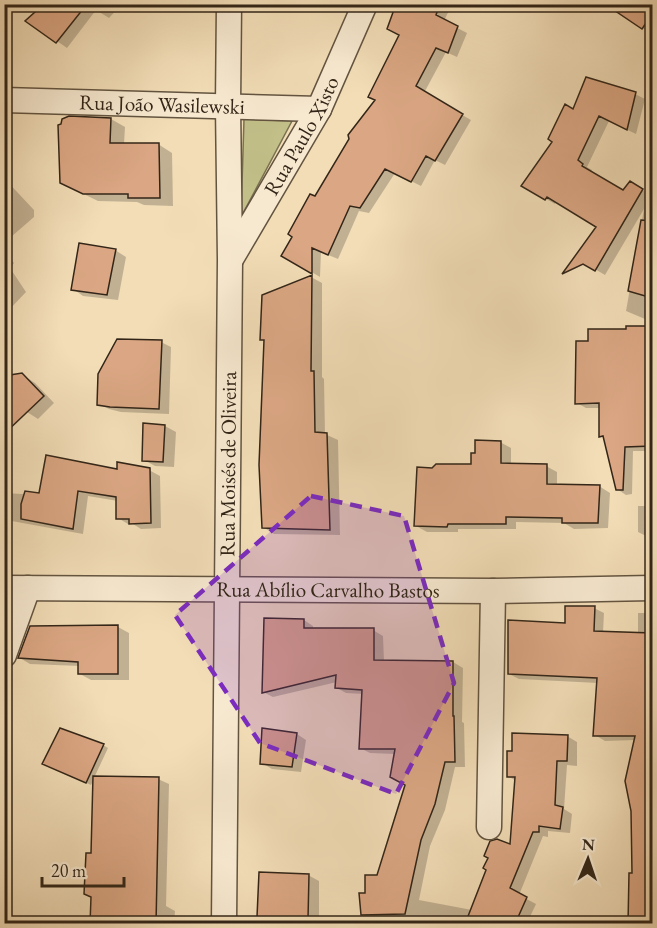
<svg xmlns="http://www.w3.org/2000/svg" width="657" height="928" viewBox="0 0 657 928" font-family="'EB Garamond',serif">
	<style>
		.green { fill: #c2bf89; stroke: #7a7250; stroke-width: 1.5 }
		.shadow { fill: #0003 }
		.building { fill: #daa683; stroke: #332618; stroke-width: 1.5 }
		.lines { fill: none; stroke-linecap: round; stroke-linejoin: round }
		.street-casing { stroke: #635440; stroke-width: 27 }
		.street { stroke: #f7e9d0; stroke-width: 24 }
		.marked { fill: #7b2cbf; fill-opacity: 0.2; stroke: #7b2cbf; stroke-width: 4.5; stroke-dasharray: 12 8; stroke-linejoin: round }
		.labels { text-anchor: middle; stroke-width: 4.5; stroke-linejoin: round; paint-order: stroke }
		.street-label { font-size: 21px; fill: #332618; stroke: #f7e9d0 }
	</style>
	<rect width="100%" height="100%" fill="#f2ddb7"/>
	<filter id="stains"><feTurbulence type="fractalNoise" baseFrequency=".00333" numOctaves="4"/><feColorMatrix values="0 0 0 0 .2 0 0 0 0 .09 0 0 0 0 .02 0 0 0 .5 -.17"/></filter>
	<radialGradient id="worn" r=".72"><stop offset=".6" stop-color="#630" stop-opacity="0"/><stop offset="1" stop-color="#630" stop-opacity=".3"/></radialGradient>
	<path class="green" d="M244,119L292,121L241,217Z"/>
	<path class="shadow" d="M61,4H122L109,18L96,10L67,48L28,21Z
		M398,4H452L444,21L467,33L457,57L446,52L424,93L471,120L445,165L435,160L421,186L395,173L369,213L359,211L338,259L321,252L320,277L283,255L315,198L377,100L400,35Z
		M607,4H652V33L642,28Z
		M635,94L645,99L636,134L609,121L587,167L592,170L591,172L624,192L640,188L652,196L647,204L652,207V301L645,319L626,311L644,209L605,275L576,258L599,227L556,201L555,204L523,186L574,111Z
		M111,119L125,127L124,144H158L172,153L173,206L144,205L137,202L98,201L61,183L62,126Z
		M4,178L34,210V217L4,243Z
		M115,250L126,257L118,300L83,296L73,289Z
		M4,251L14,263L10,268L26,292L7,312L4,310Z
		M311,277L322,283V377L324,379L325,434L338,440L340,535L274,534L263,527L266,341L262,339Z
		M652,327V451H633L632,494L626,495L617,489L606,438L601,436L600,408H586L577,403L590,342L589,331Z
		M161,342L171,347L169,414L121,412L109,409L99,404Z
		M24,376L35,383L54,403L38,419L27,412Z
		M165,426L176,432L174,467L155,466L144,460Z
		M500,442L511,448V465L546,466L557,472V486H599L610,493L608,528L574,529L564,523L516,522V529H458V532H427L416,526L473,466Z
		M149,470L160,476L161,528L141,529L133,524H128L118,518V501L88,496L83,534L6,520L7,531H4V493L40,495L119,471Z
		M638,506H652V539L638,532Z
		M594,608L604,613L603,633L638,634V613H652V924H629L633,874L635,740L605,741L595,735L598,683L519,679L509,674L566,624Z
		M304,620L313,626V629L373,630L383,636L384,661L453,662L463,668L462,722L464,723L465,767H455L445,810L430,846L419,900L472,910L511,847L516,781L508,776L567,736L577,742V766L567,765L564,809L572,814L570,833L548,831V837L543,836L519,895L536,904L528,921H575L579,924H386L385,920H372L362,914L366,894L378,876L407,784L395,754L370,753L360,748L363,694L346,693L337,688V682L273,697L263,692Z
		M118,627L129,633V680H91L80,674V666L30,664L20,658Z
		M297,734L306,740L301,772L272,769L262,763Z
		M103,745L108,748L94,778L158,779L169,784L166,906L175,911L174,924H92L94,779L91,785L49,766Z
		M308,875L319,881V924L270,923L259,916Z"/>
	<path class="building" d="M44,4H87L56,43L25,21Z
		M396,4H440L436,15L458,26L448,53L436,48L416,86L463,114L435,161L426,156L411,182L385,169L360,208L350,206L328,255L312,248V274L281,256L292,237L288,234L310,194L315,196L349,139L348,135L375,100L368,97L399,35L387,29Z
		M605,4H652V14L642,29Z
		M586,77L636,92L627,130L599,116L578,160L583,164L582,166L623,190L630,181L643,189L595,271L583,264L562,274L596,227L547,197L545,200L521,186L552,142L548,139L565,104L573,109Z
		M69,116L111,118L110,143H159L160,198H128V194H83L60,183L58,125L61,124L62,119Z
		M641,220L652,221V298L628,291Z
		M79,243L116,249L107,295L71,290Z
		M312,275L311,371H314L315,432L327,433L330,530L262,528L259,465L264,340H260L262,295Z
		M626,326H652L650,408H652V446L625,447L623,490H616L603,436L599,437V403L575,404L576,341H588V329H626Z
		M117,339L162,340L159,409L110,407L97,405L98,374Z
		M22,373L44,396L4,434V381L10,375Z
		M143,423L165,425L163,462L142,461Z
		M475,440L501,441V463L547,464V484L600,485L598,523H562V518L506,517V524H448L447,527L414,526L417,467L432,468L436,464H471V453H475Z
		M46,455L117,469V462L150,468L151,523L129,524V519H116V497L78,491L73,529L21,519V504L25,491L39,493Z
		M565,606H595L594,631L652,633V924H628L629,873H632L631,811L625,781L635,736H593L597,678L508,674V620L565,623Z
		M264,618L304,619V628H374V660L453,661V716H454L455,762H445L435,804L421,840L405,914L361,915L359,893H365V875H377L405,785L390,777L395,749H359L362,690L335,688L336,675L262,693Z
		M118,625V674H78V662L18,658L30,626Z
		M60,728L104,744L86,783L42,764Z
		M262,728L297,733L292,767L260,764Z
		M512,733L568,735L567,761H557L555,805L563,807L560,829L539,826V832H533L510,888L527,897L515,924H465L486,870L483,868L488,858L484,856L490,841L497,839L510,844L515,777H507V751H512Z
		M93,776L159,777L156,924H90L91,897L84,894L86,853H91Z
		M259,872L309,874L308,919L257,917Z"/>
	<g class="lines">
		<g class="street-casing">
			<g id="street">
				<path id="s1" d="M4,100L319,109"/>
				<path id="s2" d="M231,259L319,109L365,4"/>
				<path id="s3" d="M4,588L493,591L652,588"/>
				<path d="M4,655L28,588"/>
				<path d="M489,827L493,591"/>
				<path id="s4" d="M224,924L230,260L228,105L229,4"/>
			</g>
		</g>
		<use href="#street" class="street"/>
	</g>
	<path class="marked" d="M311,496L404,516L454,683L396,794L260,743L175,615Z"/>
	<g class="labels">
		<g class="street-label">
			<text dy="7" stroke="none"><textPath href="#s1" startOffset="158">Rua João Wasilewski</textPath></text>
			<text dy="7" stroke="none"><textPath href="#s2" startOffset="142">Rua Paulo Xisto</textPath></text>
			<text dy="7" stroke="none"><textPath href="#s4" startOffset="460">Rua Moisés de Oliveira</textPath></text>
			<text dy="7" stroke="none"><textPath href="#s3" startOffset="324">Rua Abílio Carvalho Bastos</textPath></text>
		</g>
	</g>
	<rect width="657" height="928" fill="none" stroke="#f2ddb7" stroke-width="24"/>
	<rect x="6" y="6" width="645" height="916" fill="none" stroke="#332618" stroke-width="3"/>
	<rect x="12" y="12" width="633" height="904" fill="none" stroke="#332618" stroke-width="1.5"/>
	<g transform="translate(588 859) rotate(2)" stroke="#f7e9d0" stroke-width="4.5" paint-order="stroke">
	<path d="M0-4.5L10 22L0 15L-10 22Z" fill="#332618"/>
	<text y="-9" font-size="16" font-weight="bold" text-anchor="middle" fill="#332618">N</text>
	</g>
	<path d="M42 877v9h82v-9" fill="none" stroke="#332618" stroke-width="3"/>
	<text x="51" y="877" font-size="18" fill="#332618" stroke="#f7e9d0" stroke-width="4.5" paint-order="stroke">20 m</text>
	<rect width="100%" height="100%" filter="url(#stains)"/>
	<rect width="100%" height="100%" fill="url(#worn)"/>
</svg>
